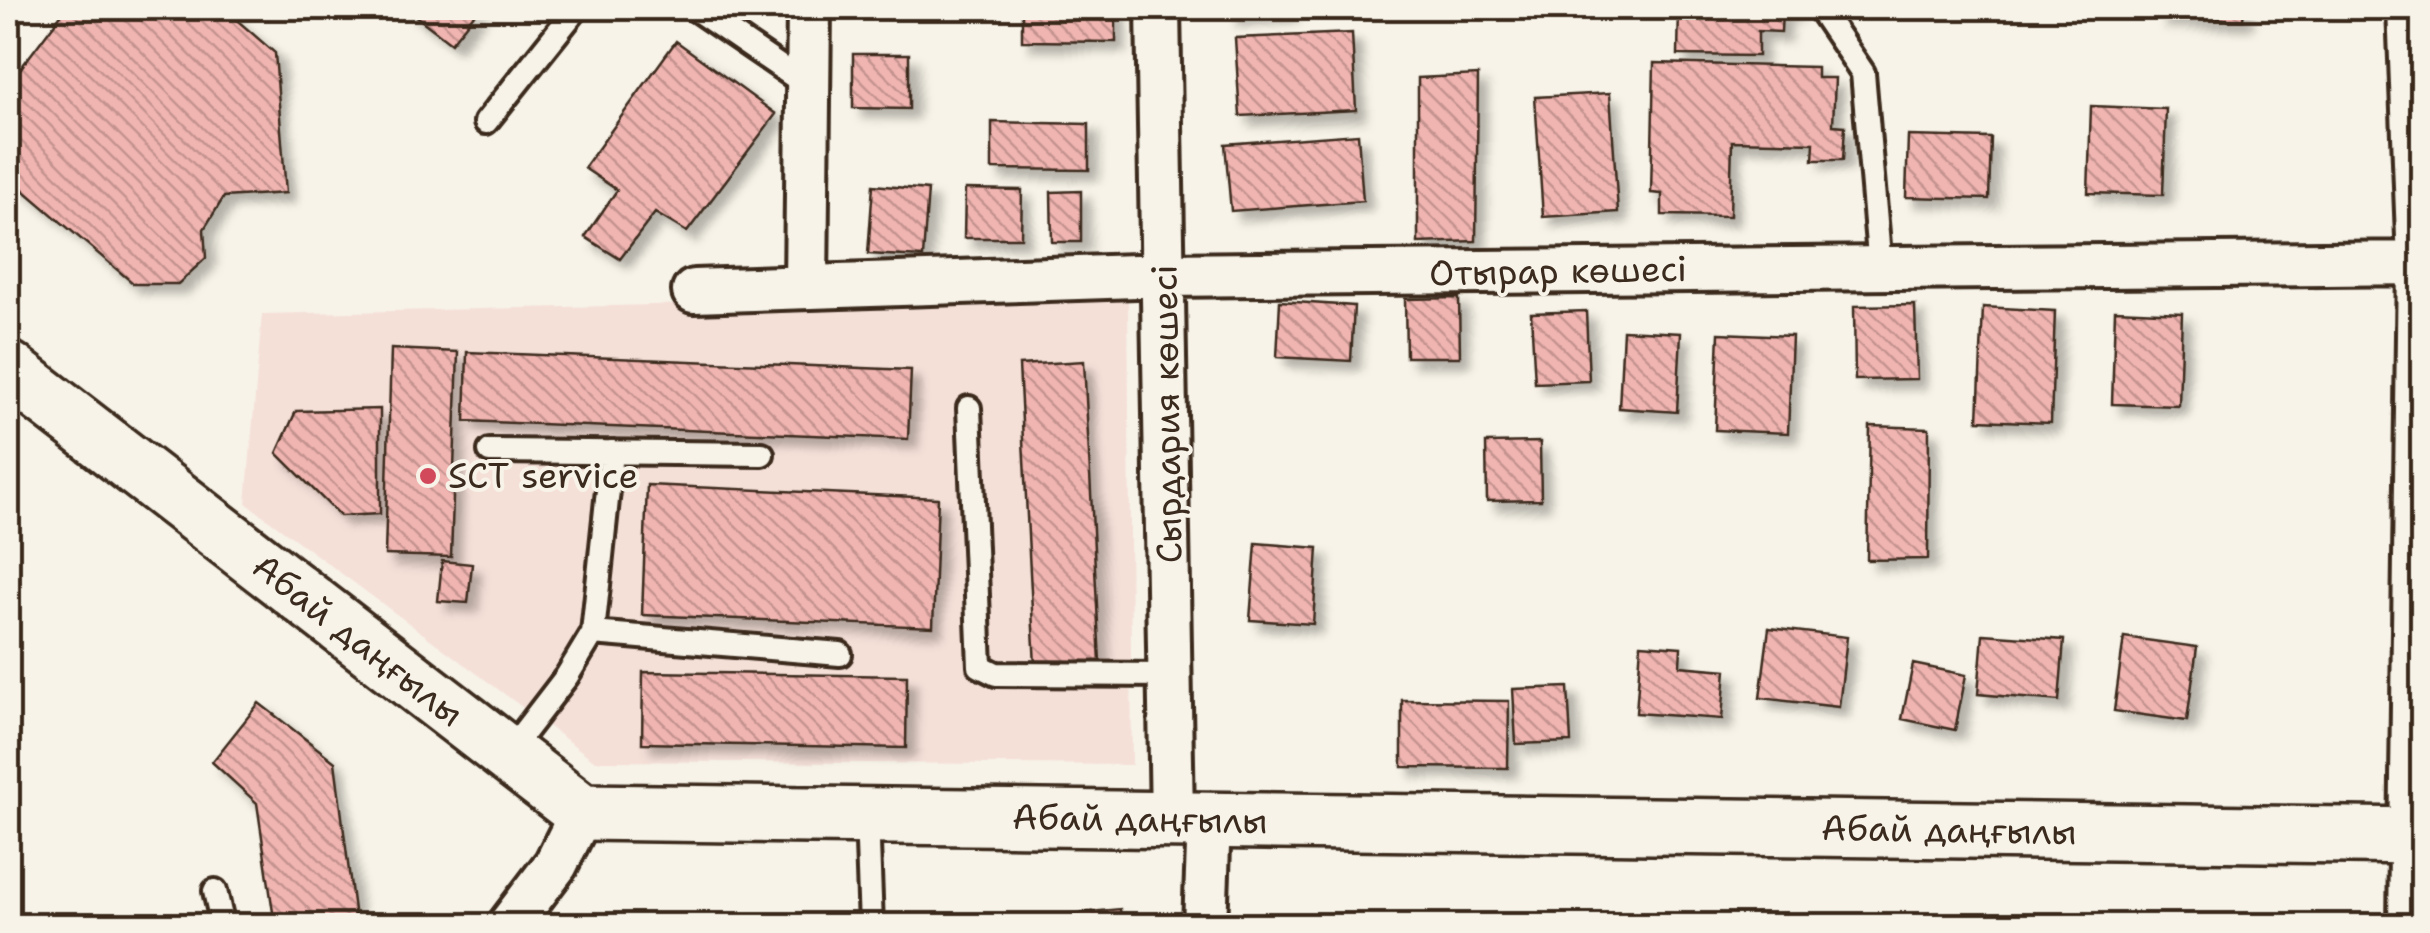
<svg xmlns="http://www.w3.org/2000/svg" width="2430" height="933" viewBox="0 0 2430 933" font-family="'Shantell Sans',sans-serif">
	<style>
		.built { fill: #f5e0d8 }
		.building { fill: url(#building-back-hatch); stroke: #3b2a1e; stroke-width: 2.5; filter: url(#shadow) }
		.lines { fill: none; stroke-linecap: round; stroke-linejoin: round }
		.lane-casing { stroke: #3b2a1e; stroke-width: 30 }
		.street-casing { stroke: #3b2a1e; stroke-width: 50 }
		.secondary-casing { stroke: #3b2a1e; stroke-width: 62 }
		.lane { stroke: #f7f3e8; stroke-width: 22 }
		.street { stroke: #f7f3e8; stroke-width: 42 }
		.secondary { stroke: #f7f3e8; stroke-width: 55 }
		.poi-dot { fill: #d1495b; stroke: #f7f3e8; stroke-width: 4 }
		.labels { text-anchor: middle; stroke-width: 8; stroke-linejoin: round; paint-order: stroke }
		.street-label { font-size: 35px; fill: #3b2a1e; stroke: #f7f3e8 }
		.poi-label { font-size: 35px; fill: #3b2a1e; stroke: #f7f3e8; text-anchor: start }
	</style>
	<defs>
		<pattern id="building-back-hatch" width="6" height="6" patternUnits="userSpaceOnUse" patternTransform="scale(2.5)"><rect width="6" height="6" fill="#f1b5b1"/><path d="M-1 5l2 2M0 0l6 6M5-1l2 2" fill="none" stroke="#c4938f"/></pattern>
		<filter id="shadow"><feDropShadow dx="9" dy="9" stdDeviation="5" flood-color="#0004"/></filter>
	</defs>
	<rect width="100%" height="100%" fill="#f7f3e8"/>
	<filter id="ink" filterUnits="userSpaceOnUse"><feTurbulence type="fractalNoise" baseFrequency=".01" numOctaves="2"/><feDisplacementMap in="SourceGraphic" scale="20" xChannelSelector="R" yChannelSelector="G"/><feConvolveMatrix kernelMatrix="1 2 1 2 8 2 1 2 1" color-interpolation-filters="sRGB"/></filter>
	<g filter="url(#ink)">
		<path class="built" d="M1128,294L1132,765L595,761L246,503L262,314Z"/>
		<path class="building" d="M66,8H223L275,53L286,193L224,197L204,229L206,258L178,284H134L8,177V85Z
			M405,8H479L451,43Z
			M1022,8H1116V42L1022,41Z
			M1228,8H1289L1290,12L1229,17Z
			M1679,8H1792V12L1782,11L1781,32L1758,31V56L1678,55Z
			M2158,8H2244L2243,20L2157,17Z
			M1352,33L1356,110L1240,116L1235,38Z
			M676,41L776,114L687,232L655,213L620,259L585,237L617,190L584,168Z
			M853,54H909V109L853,108Z
			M1654,63L1817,67V78H1835L1833,125L1845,126L1843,160H1813L1814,143L1732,141L1730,216L1662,215V194L1651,193Z
			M1478,75L1476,241L1418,243V78Z
			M1610,93L1618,212L1543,217L1535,97Z
			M2091,106L2166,109L2163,195L2088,193Z
			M992,122L1089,124V170L992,169Z
			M1358,134L1363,201L1231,211L1225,144Z
			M1908,136L1991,138L1989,199L1906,197Z
			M873,185L928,190L923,257L868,254Z
			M965,189L1022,190L1021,238H964Z
			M1081,191V242H1052L1051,192Z
			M1459,298L1460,357H1406L1405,299Z
			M1280,301L1354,306L1351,361L1277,357Z
			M1915,305L1917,379L1855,380L1854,306Z
			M1983,307L2055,311L2051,423L1978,420Z
			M2115,310L2182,313L2179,406L2112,404Z
			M1586,311L1589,381L1535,383L1531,313Z
			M1623,330L1681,333L1677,412L1619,408Z
			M1719,333L1792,336L1788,433L1715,430Z
			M391,349L458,352L451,557L385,555Z
			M467,352L911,370L908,439L465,421Z
			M1084,361L1100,662L1035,666L1019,365Z
			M380,409V514L340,516L277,453L296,411Z
			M1870,426L1929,428L1928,559L1867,560Z
			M1540,442L1541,500L1487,501L1486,443Z
			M647,485L938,498L933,627L642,615Z
			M1256,543L1318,548L1313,624L1250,620Z
			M442,561L472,564L468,603L438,601Z
			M1769,628L1847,637L1839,707L1760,698Z
			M1983,634L2064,640L2059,701L1978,694Z
			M2124,637L2197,647L2187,721L2114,711Z
			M1641,644L1681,647L1680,666L1726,670L1722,719L1636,713Z
			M1913,664L1966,675L1955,730L1902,719Z
			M643,672L907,676L906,748L642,743Z
			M1568,687L1571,742L1516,744L1513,689Z
			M1402,700L1509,701L1508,768L1402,767Z
			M259,703L335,762L356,926H275L257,803L212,762Z
			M1120,909L1122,926H1019V919Z"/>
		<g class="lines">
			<g class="lane-casing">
				<path id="lane" d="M694,8L808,86
					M1819,8L1863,73L1880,268
					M486,122L577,8
					M969,408L980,666L996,674L1170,675
					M490,451L762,454
					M593,633L840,654
					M507,754L567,676L593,633L612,452
					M867,816L871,926
					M215,891L223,926"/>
			</g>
			<g class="street-casing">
				<path id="street" d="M1158,8L1172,820
					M2409,8L2419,263L2410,926
					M806,287L809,8
					M694,291L1165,275L2422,263
					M509,926L556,864L582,812
					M1205,926L1209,820"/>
			</g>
			<g class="secondary-casing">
				<path id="secondary" d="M8,369L582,812L2422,836"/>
			</g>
			<use href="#lane" class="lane"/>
			<use href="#street" class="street"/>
			<use href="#secondary" class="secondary"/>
		</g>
	</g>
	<circle class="poi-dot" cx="428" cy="476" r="10"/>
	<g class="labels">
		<g class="street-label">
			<text transform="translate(1558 271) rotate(-1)" y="12">Отырар көшесі</text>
			<text transform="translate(1167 414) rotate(-91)" y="12">Сырдария көшесі</text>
			<text transform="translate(358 640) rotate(38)" y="12">Абай даңғылы</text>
			<text transform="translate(1140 819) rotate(1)" y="12">Абай даңғылы</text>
			<text transform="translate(1949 830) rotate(1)" y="12">Абай даңғылы</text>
		</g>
		<g class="poi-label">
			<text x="448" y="488">SCT service</text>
		</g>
	</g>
	<rect width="2430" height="933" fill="none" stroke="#f7f3e8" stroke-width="40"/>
	<rect x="20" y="20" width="2390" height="893" fill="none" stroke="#3b2a1e" stroke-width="4" filter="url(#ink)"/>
</svg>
